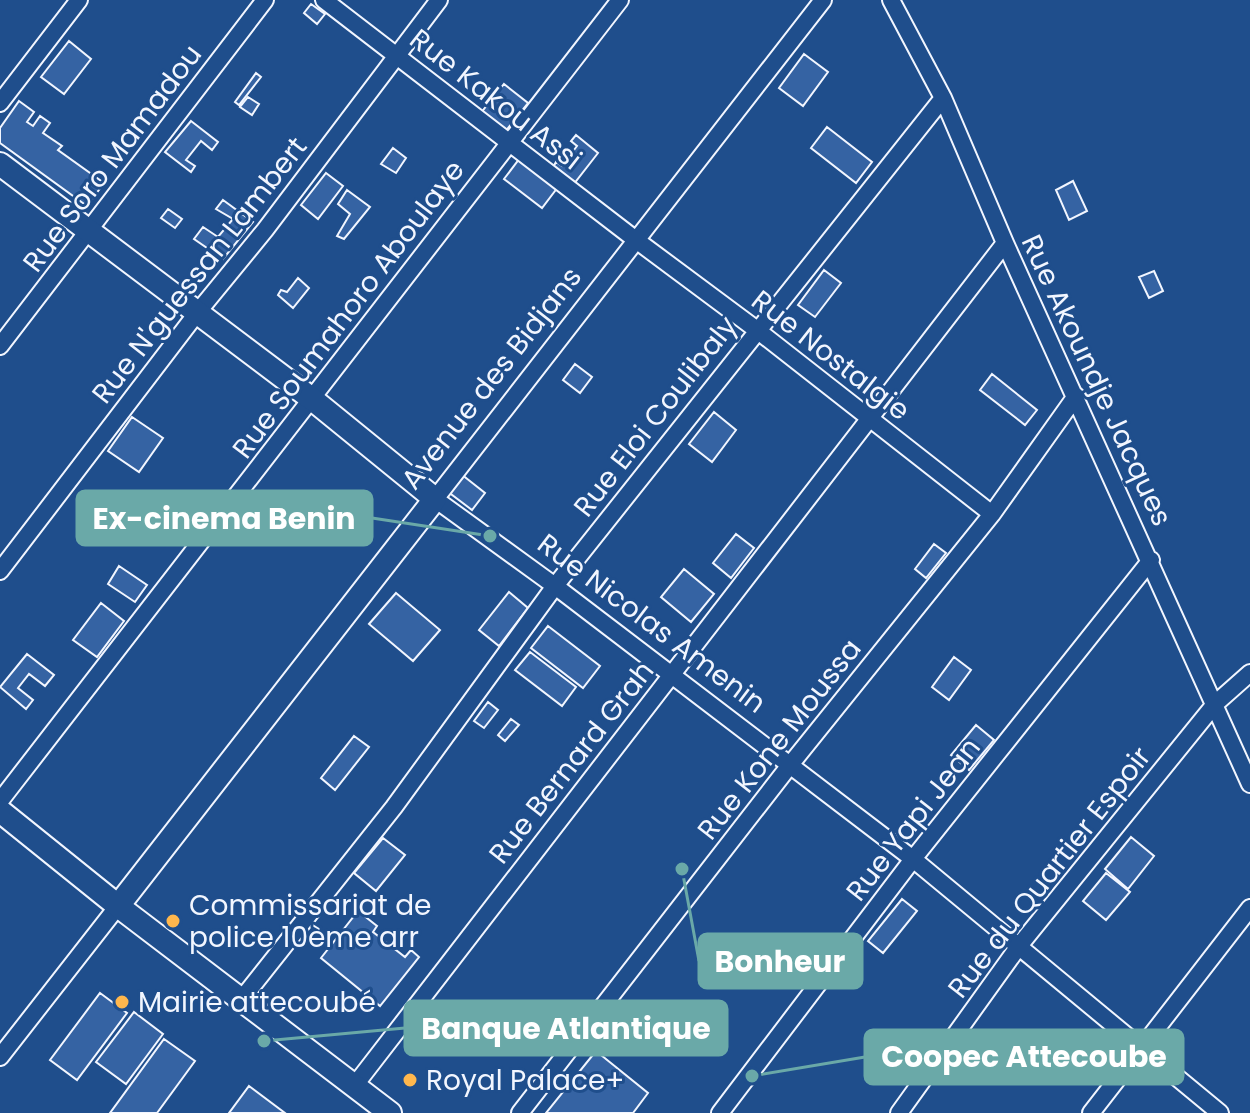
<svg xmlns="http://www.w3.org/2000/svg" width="1250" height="1113" viewBox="0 0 1250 1113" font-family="Poppins,sans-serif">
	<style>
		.building { fill: #3563a3; stroke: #f2f6ff; stroke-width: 2 }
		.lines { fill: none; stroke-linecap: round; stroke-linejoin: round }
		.minor-casing { stroke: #f2f6ff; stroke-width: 20 }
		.tertiary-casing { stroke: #f2f6ff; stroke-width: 26 }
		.minor { stroke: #1f4e8c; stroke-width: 16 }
		.tertiary { stroke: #1f4e8c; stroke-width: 22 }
		.poi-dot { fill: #ffb74d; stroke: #1f4e8c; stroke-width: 3 }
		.labels { text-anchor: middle; stroke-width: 6; stroke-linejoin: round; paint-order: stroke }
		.street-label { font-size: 28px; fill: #f2f6ff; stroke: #1f4e8c }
		.poi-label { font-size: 28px; fill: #f2f6ff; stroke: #1f4e8c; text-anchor: start }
		.leader { fill: none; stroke: #6aa9a8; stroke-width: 3 }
		.callout-dot { fill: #6aa9a8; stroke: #1f4e8c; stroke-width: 3 }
		.callout { fill: #6aa9a8; stroke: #6aa9a8; stroke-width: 3 }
		.callout-label { font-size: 30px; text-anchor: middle; font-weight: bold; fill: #fff }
	</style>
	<rect width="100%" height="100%" fill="#1f4e8c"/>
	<path class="building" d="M311,4L325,14L317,24L304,13Z
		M69,41L91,59L64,94L41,77Z
		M804,54L828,72L803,106L779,88Z
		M256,73L261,77L239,105L235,102Z
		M504,84L528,103L504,133L480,114Z
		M248,97L259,104L252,115L240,107Z
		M19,101L34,112L27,122L33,126L40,116L50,123L43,133L62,146L58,150L104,183L87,206L0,143V128Z
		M191,121L218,142L212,150L201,141L186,160L195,166L191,172L165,152Z
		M827,127L872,162L856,183L811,148Z
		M576,135L598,153L573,185L552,169L556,162L562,166L577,146L571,141Z
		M393,148L406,158L396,173L381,164Z
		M520,158L558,187L542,208L504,179Z
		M326,173L343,186L318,219L301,205Z
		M1073,181L1087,211L1069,220L1056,190Z
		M347,190L370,207L344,239L337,236L350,214L338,204Z
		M223,200L253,222L223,259L194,239L203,227L218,237L233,219L216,209Z
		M168,209L182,219L175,228L161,218Z
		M824,270L841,283L815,317L798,305Z
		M1154,271L1163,291L1149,298L1139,277Z
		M298,278L309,288L293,308L278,295L281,290L287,292Z
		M575,364L592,377L580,393L563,380Z
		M992,374L1037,410L1025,425L980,390Z
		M714,412L736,430L712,462L689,444Z
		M132,417L163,438L139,472L108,451Z
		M461,474L485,493L472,510L447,491Z
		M736,534L754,548L731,578L713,563Z
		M934,544L946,553L926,578L915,569Z
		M119,566L147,585L135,602L108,584Z
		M684,569L714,594L691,622L661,597Z
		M509,592L528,608L499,646L479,630Z
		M396,593L440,630L413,661L369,624Z
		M101,603L124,621L97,657L73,640Z
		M548,626L600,666L583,688L531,648Z
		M530,652L576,687L562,706L515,670Z
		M27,654L54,675L45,686L29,674L18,688L33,700L26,709L0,687Z
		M954,657L971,670L949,700L932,687Z
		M488,702L498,710L484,728L474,721Z
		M511,719L519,725L505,741L498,735Z
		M976,725L994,740L969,770L951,755Z
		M354,736L369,747L335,790L321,778Z
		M1131,837L1154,856L1128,889L1105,869Z
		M383,838L405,855L376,891L354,873Z
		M1106,873L1130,892L1106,920L1083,901Z
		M902,899L917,911L883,953L868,941Z
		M358,911L377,926L373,932L405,957L411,950L419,957L380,1006L321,958Z
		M100,993L127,1013L77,1080L50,1060Z
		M134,1012L163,1034L126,1084L96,1062Z
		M164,1039L195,1061L157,1113H110Z
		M596,1051L648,1093L633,1113H546Z
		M249,1086L285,1113H229Z"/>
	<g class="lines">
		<g class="minor-casing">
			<path id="minor" d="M324,0L636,240L757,330L992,514
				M823,0L435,499L555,586L913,859L1220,1113
				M891,0L943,98L1005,243L1250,784
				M0,103L79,0
				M0,346L265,0
				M0,571L197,313L265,230L439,0
				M0,801L620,0
				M241,1000L394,807L555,586L943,98
				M0,1057L118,906
				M355,1085L1005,243
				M520,1113L790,765L992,514L1076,396
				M720,1113L913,859L1151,560
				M899,1113L1019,946L1215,704L1250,673
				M1091,1113L1250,908"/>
		</g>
		<g class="tertiary-casing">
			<path id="tertiary" d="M0,164L312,399L435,499L118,906
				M0,811L118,906L390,1113"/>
		</g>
		<use href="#minor" class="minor"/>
		<use href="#tertiary" class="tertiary"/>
	</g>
	<g class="poi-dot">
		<circle cx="173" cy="921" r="8"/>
		<circle cx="122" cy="1002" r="8"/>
		<circle cx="410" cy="1080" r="8"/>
	</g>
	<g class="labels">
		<g class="street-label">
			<text transform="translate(496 99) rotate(38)" y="10">Rue Kakou Assi</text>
			<text transform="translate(112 158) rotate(-53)" y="10">Rue Soro Mamadou</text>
			<text transform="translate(199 270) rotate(-52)" y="10">Rue N'guessan Lambert</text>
			<text transform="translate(348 309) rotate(-53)" y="10">Rue Soumahoro Aboulaye</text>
			<text transform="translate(831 355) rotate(38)" y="10">Rue Nostalgie</text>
			<text transform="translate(491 378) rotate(-52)" y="10">Avenue des Bidjans</text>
			<text transform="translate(1097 380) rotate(65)" y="10">Rue Akoundje Jacques</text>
			<text transform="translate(655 416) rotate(-52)" y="10">Rue Eloi Coulibaly</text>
			<text transform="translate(652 623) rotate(37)" y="10">Rue Nicolas Amenin</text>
			<text transform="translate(779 739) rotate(-52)" y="10">Rue Kone Moussa</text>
			<text transform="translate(571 762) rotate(-52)" y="10">Rue Bernard Grah</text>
			<text transform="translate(913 819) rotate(-52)" y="10">Rue Yapi Jean</text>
			<text transform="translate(1049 872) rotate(-52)" y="10">Rue du Quartier Espoir</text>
		</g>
		<g class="poi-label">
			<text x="189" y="915">Commissariat de<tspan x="189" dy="32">police 10ème arr</tspan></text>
			<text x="138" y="1012">Mairie attecoubé</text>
			<text x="426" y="1090">Royal Palace+</text>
		</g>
	</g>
	<path class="leader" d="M490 536L372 518M682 869L699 961M264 1041L405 1028M752 1076L865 1057"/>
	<g class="callout-dot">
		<circle cx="490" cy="536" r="8"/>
		<circle cx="682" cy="869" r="8"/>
		<circle cx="264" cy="1041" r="8"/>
		<circle cx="752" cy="1076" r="8"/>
	</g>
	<g class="callout">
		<rect x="77" y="491" width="295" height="54" rx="8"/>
		<rect x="699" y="934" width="163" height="54" rx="8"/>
		<rect x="405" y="1001" width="322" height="54" rx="8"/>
		<rect x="865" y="1030" width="318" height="54" rx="8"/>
	</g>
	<g class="callout-label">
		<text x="224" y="529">Ex-cinema Benin</text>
		<text x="780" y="972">Bonheur</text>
		<text x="566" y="1039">Banque Atlantique</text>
		<text x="1024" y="1067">Coopec Attecoube</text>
	</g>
</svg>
